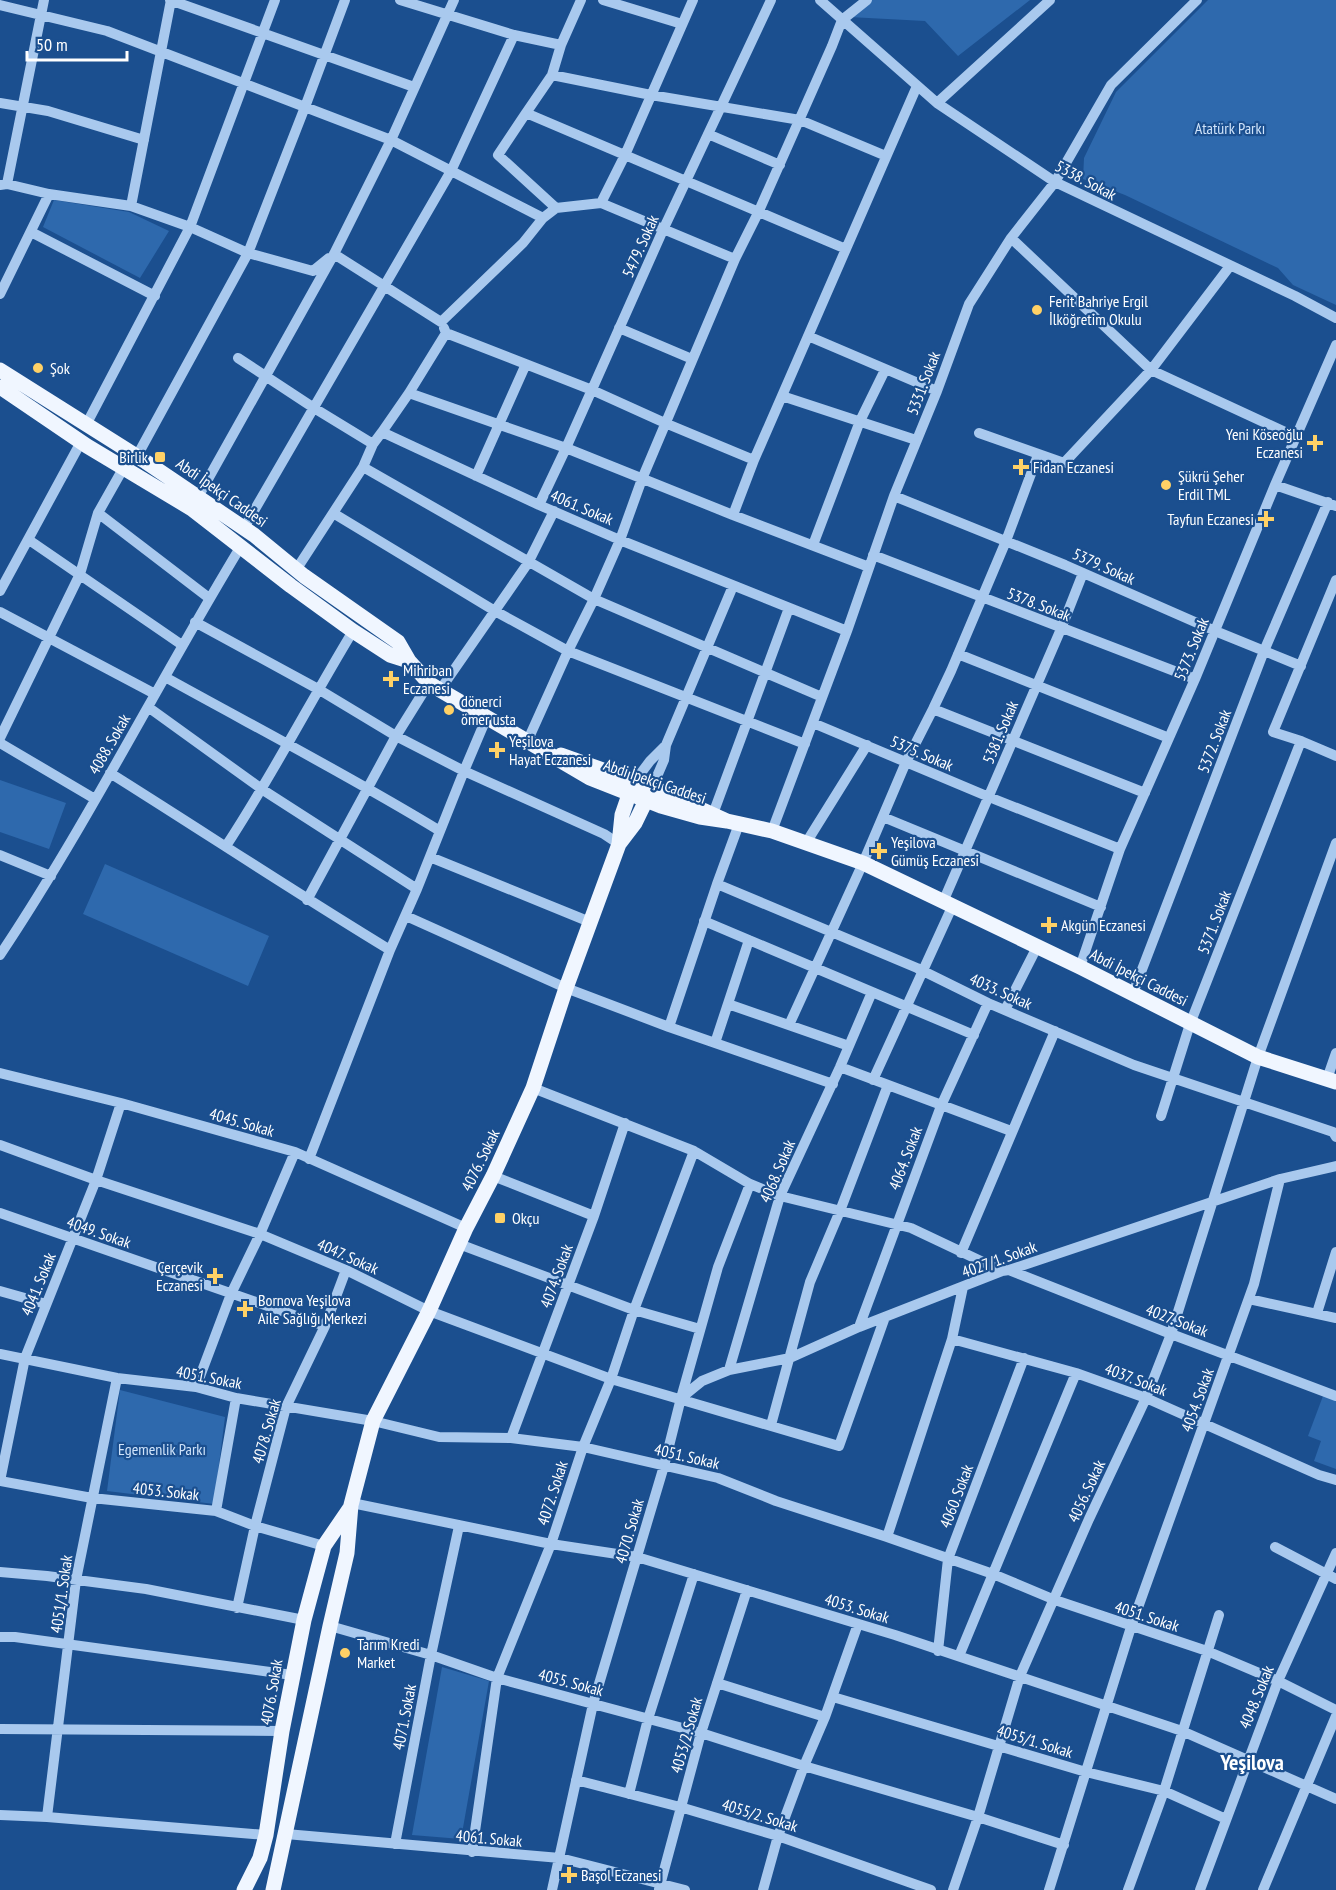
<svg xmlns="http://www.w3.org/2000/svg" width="1336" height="1890" viewBox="0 0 1336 1890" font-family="'PT Sans Narrow',sans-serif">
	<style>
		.green { fill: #2e69ad }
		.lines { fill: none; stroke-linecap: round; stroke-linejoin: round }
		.minor { stroke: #a9c9ee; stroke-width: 10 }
		.major { stroke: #f0f6ff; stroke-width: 15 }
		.poi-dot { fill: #ffd166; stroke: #1b4f8f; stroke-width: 2 }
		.labels { text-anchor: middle; stroke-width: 4.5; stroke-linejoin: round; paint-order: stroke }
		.park-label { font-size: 16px; fill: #cfe3fa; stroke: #1b4f8f }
		.street-label { font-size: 16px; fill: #fff; stroke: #1b4f8f }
		.poi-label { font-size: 16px; fill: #fff; stroke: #1b4f8f; text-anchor: start }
		.district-label { font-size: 22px; font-weight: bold; fill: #fff; stroke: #1b4f8f }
	</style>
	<rect width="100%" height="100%" fill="#1b4f8f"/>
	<path class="green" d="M869,0H1030L958,56L925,21L849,17Z
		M1208,0H1336V305L1293,285L1278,268L1125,195L1083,179L1084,158L1116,92Z
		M54,200L129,212L169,231L140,278L43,227Z
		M0,780L66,803L49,849L0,832Z
		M105,864L269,936L248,986L83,914Z
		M120,1390L225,1417L214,1504L107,1491Z
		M1323,1396L1336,1400V1469L1314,1461L1321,1441L1308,1436Z
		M442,1667L489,1681L461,1839L412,1835Z"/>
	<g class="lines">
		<path class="minor" d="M170,0L414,87
			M400,0L514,35L561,45
			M581,0L561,45L552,75L526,113L846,249
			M603,0L682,24
			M820,0L937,103L1055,182L1295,296L1336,318
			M0,5L107,31L305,107L345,0
			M552,75L651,95L800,120L886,156
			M0,103L48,111L144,140
			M937,103L1050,0
			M526,113L498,155L556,208
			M708,134L780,165
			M7,184L44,0
			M0,185L7,184L49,194L131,206L190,227L248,253L313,271L329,258
			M601,203L625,155L693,0
			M131,206L171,0
			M31,232L155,296
			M1011,238L1151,370L1296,437
			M334,254L441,322
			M735,259L758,213L832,46L842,20L867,0
			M0,294L49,194
			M441,322L523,243L543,218L556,208L601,203L735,259L642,479L620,540L594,599L568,651L527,742
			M444,328L446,333L409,393L382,432L539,505L620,540L847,631
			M619,328L692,359
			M446,333L592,390L665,423L754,460L917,86
			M808,336L937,391
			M238,358L314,408L373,444
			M409,393L566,448L733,515L754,460
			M782,396L916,440
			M86,425L190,227L275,0
			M979,433L1064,463L1151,370L1230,266
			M137,456L248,253L305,107L391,140L543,218
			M363,467L594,599L822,697
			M476,476L526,364
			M1275,485L1336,506
			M894,496L1065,565L1220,633L1301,666
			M198,497L334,254L391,140L454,0
			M539,505L566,448L663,230L771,0
			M98,513L209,598
			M333,513L495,611L568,651L805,744
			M733,515L869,567
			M244,528L451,171L514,35
			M29,540L182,645
			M813,545L860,421L885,370
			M873,555L1195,679
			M296,570L363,467L373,444L382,432
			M0,591L81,442
			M0,612L155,694
			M195,622L318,689L396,736L464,771L604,834L619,844
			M958,654L1169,738
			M165,677C257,728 350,776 440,831
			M440,690L528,563L554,511
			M148,707L263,790L417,889
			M933,709L1145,793
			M813,723L989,797L1120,849
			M0,738L80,574L98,513L124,467
			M1301,741L1336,756
			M0,743L95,799
			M110,773C204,832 296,893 390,950
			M635,781L650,761L666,745
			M652,788L664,760L666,745L733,586
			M713,814L789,608
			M883,817L1101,907
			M739,824L717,884L917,968L988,1003L1134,1065L1333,1132L1336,1137
			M772,831L847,631L894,496L937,391L969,304L1011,238L1055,182L1111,85L1197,0
			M806,843L867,745
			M226,846C272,776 310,702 353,631
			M0,855L51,876
			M430,857L590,922
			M307,900L396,736L429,683
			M943,902L1061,629L1083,573
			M406,916L566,988L669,1027L833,1084
			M704,921L974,1035
			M0,955C88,823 159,681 241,546
			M1080,967L1120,849L1195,679L1275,485L1336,345
			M1133,993L1264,651L1328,502
			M728,1004L849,1046
			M1005,1010L1037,947
			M789,1025L863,863L906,762L933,709L951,671L1006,541L1038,455
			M669,1027L717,884
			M715,1043L749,940
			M840,1067L1011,1131
			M0,1073L121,1103L295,1152L466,1228
			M1327,1079L1336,1053
			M873,1080L952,907
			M533,1088L694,1151L750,1184L780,1196L911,1228L1002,1271
			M1161,1116L1190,1024L1301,741L1273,732L1336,580
			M0,1145L96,1180L260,1234L346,1270L429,1311L611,1379L839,1446L885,1317
			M309,1159L390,950L417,889L464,771L486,719
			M493,1176L594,1216
			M0,1213L325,1326
			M459,1244L634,1310L700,1329
			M961,1253L1055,1031
			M1009,1270L1171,1334L1336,1396
			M0,1291L46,1304
			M1249,1299L1336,1318
			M1317,1313L1336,1252
			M859,1327L941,1106L988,1003
			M952,1339L1076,1373L1146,1398L1319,1475L1336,1480
			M0,1354L117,1378L196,1387L236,1398L373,1421L439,1437L511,1438L583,1447L718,1478L776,1501L887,1537L993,1574L1055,1600L1207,1651L1278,1681L1336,1710
			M729,1370L780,1196L840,1067L872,992
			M196,1387L231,1294L260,1234L295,1152
			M681,1398L702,1381L729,1370L790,1358L859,1327L1002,1271L1009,1270L1280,1179L1336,1166
			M771,1425L810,1282L840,1211L888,1085
			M511,1438L594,1216L625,1123
			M0,1481L25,1358L96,1180L121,1103
			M0,1481L92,1498L216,1511L255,1526L324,1546
			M352,1503L551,1544L637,1557L895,1635L1182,1731L1336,1799
			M216,1511L236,1398
			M887,1537L952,1339L963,1287
			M1275,1547L1336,1579
			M0,1572L47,1576L146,1589L304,1620
			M237,1608L255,1526L286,1407L325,1326L346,1270
			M330,1626L431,1655L497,1678L701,1733L804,1766L978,1817L1064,1845
			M0,1637H15L292,1675
			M938,1651L948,1559L1024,1358
			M959,1656L1076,1373
			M717,1683L825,1717
			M833,1697L1086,1772L1164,1791L1226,1819
			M0,1729L282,1731
			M576,1780L680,1807L778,1836L931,1890
			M629,1794L648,1719L694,1574
			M0,1815L47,1817L266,1835
			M47,1817L76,1580L117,1378
			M286,1834L560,1858L685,1890
			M395,1844L431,1655L459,1526
			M472,1852L497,1678L551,1544L583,1447L611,1379L634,1310L694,1151
			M659,1889L701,1733L747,1590
			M552,1890L593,1704L664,1466L681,1398L718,1267L750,1184
			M763,1890L778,1836L804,1766L825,1717L858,1624
			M953,1890L978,1817L1020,1676L1089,1519L1146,1398L1171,1334L1258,1057L1336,843
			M1049,1890L1131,1627L1254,1284L1280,1179
			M1128,1890L1164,1791L1219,1615
			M1200,1890L1278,1681L1336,1553
			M1263,1890L1336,1716"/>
		<path class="major" d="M0,370L146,462L254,535L304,576L398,642L409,661L429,683L440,690L590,778L661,806L700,817L727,821
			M0,387L87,446L192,509L291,586L353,631L390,655L409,661
			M561,755L659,790L727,821L772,831L863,863L1080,967L1258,1057L1336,1082
			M619,844L622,815L632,786
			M244,1890L260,1858L266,1835L282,1731L304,1620L324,1546L350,1508
			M273,1890L330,1626L347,1553L351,1505L373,1421L429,1311L466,1228L493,1176L533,1088L566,988L619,844L635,823L652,788"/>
	</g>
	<g class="poi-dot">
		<circle cx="1037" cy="310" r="6"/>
		<circle cx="38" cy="368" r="6"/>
		<path d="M1312 434h6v6h6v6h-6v6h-6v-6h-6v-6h6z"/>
		<rect x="154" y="451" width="12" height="12" rx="3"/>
		<path d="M1018 458h6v6h6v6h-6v6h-6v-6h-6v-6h6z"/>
		<circle cx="1166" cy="485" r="6"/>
		<path d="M1263 510h6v6h6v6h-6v6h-6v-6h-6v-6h6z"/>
		<path d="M388 670h6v6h6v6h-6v6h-6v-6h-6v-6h6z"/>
		<circle cx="449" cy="710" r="6"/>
		<path d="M494 741h6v6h6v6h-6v6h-6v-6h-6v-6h6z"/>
		<path d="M876 842h6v6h6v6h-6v6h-6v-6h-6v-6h6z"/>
		<path d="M1046 916h6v6h6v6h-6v6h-6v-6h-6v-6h6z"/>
		<rect x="494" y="1212" width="12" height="12" rx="3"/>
		<path d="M212 1267h6v6h6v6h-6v6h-6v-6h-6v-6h6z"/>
		<path d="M242 1300h6v6h6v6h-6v6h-6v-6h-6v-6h6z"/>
		<circle cx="345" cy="1653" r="6"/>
		<path d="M566 1866h6v6h6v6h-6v6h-6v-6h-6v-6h6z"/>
	</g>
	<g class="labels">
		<g class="park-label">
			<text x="1230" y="134">Atatürk Parkı</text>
			<text x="162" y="1455">Egemenlik Parkı</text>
		</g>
		<g class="street-label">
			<text transform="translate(1086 180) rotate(28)" y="6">5338. Sokak</text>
			<text transform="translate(640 246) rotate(-66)" y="6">5479. Sokak</text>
			<text transform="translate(923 383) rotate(-69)" y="6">5331. Sokak</text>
			<text transform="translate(222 492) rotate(35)" y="6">Abdi İpekçi Caddesi</text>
			<text transform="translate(582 507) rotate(23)" y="6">4061. Sokak</text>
			<text transform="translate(1104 566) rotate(24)" y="6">5379. Sokak</text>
			<text transform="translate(1039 604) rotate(21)" y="6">5378. Sokak</text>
			<text transform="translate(1191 649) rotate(-68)" y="6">5373. Sokak</text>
			<text transform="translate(1000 732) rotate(-67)" y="6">5381. Sokak</text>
			<text transform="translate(1214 741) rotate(-69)" y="6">5372. Sokak</text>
			<text transform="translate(109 744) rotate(-60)" y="6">4088. Sokak</text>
			<text transform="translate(922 753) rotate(23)" y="6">5375. Sokak</text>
			<text transform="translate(655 781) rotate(19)" y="6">Abdi İpekçi Caddesi</text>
			<text transform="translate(1214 922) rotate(-69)" y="6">5371. Sokak</text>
			<text transform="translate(1139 977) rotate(27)" y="6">Abdi İpekçi Caddesi</text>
			<text transform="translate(1001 991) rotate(24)" y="6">4033. Sokak</text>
			<text transform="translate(242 1122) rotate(16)" y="6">4045. Sokak</text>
			<text transform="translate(905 1158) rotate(-69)" y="6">4064. Sokak</text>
			<text transform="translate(480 1160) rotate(-64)" y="6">4076. Sokak</text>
			<text transform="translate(777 1171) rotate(-67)" y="6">4068. Sokak</text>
			<text transform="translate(99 1232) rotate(19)" y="6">4049. Sokak</text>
			<text transform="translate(348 1256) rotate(24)" y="6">4047. Sokak</text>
			<text transform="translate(999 1259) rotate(-20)" y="6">4027/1. Sokak</text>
			<text transform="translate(556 1276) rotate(-70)" y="6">4074. Sokak</text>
			<text transform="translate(38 1284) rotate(-68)" y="6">4041. Sokak</text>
			<text transform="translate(1177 1320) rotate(21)" y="6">4027. Sokak</text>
			<text transform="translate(209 1377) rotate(11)" y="6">4051. Sokak</text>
			<text transform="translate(1136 1379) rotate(21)" y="6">4037. Sokak</text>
			<text transform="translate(1197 1400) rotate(-70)" y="6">4054. Sokak</text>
			<text transform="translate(266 1431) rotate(-74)" y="6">4078. Sokak</text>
			<text transform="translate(687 1456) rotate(13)" y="6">4051. Sokak</text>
			<text transform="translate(166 1491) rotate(6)" y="6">4053. Sokak</text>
			<text transform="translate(1086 1491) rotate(-65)" y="6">4056. Sokak</text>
			<text transform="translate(552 1493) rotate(-72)" y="6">4072. Sokak</text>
			<text transform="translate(956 1496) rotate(-69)" y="6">4060. Sokak</text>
			<text transform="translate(629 1531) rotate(-74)" y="6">4070. Sokak</text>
			<text transform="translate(61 1594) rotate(-82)" y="6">4051/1. Sokak</text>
			<text transform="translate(857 1608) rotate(17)" y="6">4053. Sokak</text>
			<text transform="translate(1147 1616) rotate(18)" y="6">4051. Sokak</text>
			<text transform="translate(571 1682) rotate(15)" y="6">4055. Sokak</text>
			<text transform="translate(271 1692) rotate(-80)" y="6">4076. Sokak</text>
			<text transform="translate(1256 1697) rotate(-68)" y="6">4048. Sokak</text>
			<text transform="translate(404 1717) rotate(-79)" y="6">4071. Sokak</text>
			<text transform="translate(686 1735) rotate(-74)" y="6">4053/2. Sokak</text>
			<text transform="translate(1035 1741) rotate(17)" y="6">4055/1. Sokak</text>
			<text transform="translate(760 1815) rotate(17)" y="6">4055/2. Sokak</text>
			<text transform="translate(489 1838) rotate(5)" y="6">4061. Sokak</text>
		</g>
		<g class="poi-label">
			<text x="1049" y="307">Ferit Bahriye Ergil<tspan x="1049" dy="18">İlköğretim Okulu</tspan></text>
			<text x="50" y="374">Şok</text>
			<text x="1303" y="440" text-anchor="end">Yeni Köseoğlu<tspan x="1303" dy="18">Eczanesi</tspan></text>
			<text x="148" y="463" text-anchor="end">Birlik</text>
			<text x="1033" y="473">Fidan Eczanesi</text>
			<text x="1178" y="482">Şükrü Şeher<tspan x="1178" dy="18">Erdil TML</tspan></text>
			<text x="1254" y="525" text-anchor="end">Tayfun Eczanesi</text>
			<text x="403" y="676">Mihriban<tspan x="403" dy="18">Eczanesi</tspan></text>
			<text x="461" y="707">dönerci<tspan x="461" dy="18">ömer usta</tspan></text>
			<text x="509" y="747">Yeşilova<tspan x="509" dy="18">Hayat Eczanesi</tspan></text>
			<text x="891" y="848">Yeşilova<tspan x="891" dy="18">Gümüş Eczanesi</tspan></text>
			<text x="1061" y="931">Akgün Eczanesi</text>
			<text x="512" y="1224">Okçu</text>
			<text x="203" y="1273" text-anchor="end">Çerçevik<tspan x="203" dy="18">Eczanesi</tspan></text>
			<text x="258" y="1306">Bornova Yeşilova<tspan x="258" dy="18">Aile Sağlığı Merkezi</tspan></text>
			<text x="357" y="1650">Tarım Kredi<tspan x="357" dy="18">Market</tspan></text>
			<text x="581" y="1881">Başol Eczanesi</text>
		</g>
		<g class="district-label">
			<text x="1252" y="1770">Yeşilova</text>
		</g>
	</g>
	<path d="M27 51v9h100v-9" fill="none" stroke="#ffffff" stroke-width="3"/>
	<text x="36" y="51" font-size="18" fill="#ffffff" stroke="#1b4f8f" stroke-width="4.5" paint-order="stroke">50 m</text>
</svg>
